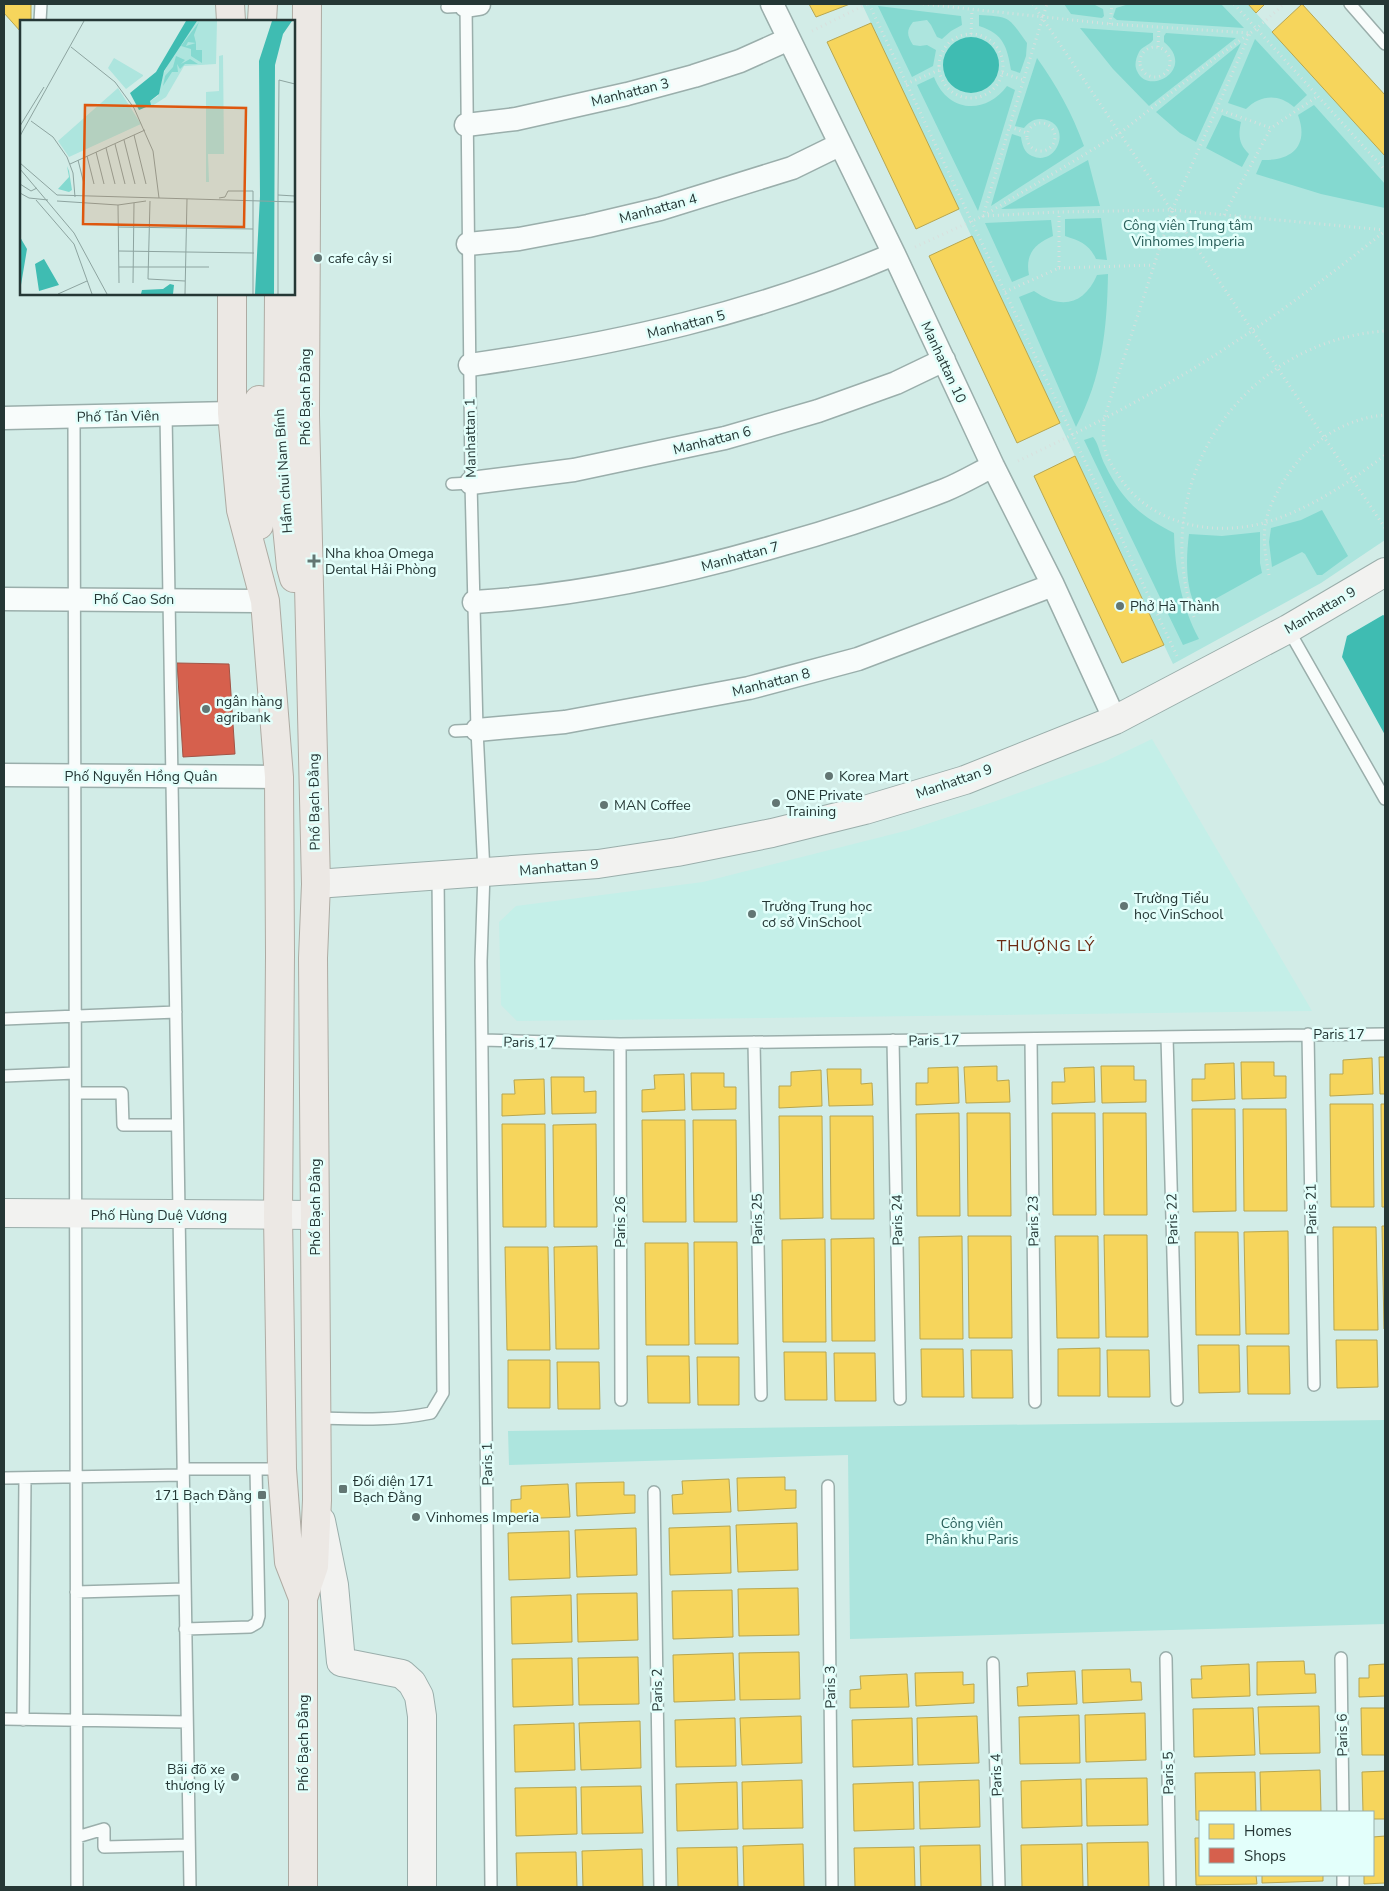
<svg xmlns="http://www.w3.org/2000/svg" width="1389" height="1891" viewBox="0 0 1389 1891" font-family="'Nunito Sans',sans-serif">
	<style>
		.built { fill: #c4efe8 }
		.green { fill: #ade5de }
		.forest { fill: #84d9d0 }
		.water { fill: #3fbcb2 }
		.homes { fill: #f6d55c; stroke: #b7a650 }
		.shops { fill: #d6604d; stroke: #a15446 }
		.lines { fill: none; stroke-linecap: round; stroke-linejoin: round }
		.lane-casing { stroke: #9aaeab; stroke-width: 14 }
		.street-casing { stroke: #9aaeab; stroke-width: 25 }
		.secondary-casing { stroke: #9aaeab; stroke-width: 30 }
		.primary-casing { stroke: #aeaba3; stroke-width: 30 }
		.path { stroke: #d8e0de; stroke-width: 3; stroke-dasharray: 1 4; stroke-linecap: butt }
		.lane { stroke: #f8fcfb; stroke-width: 11 }
		.street { stroke: #f8fcfb; stroke-width: 22 }
		.secondary { stroke: #f2f2f0; stroke-width: 28 }
		.primary { stroke: #ece8e4; stroke-width: 28 }
		.poi-dot { fill: #627673; stroke: #e3fffb; stroke-width: 2 }
		.labels { text-anchor: middle; stroke-width: 5; stroke-linejoin: round; paint-order: stroke }
		.street-label { font-size: 14px; fill: #253735; stroke: #e3fffb }
		.park-label { font-size: 14px; fill: #2a5f5a; stroke: #e3fffb }
		.poi-label { font-size: 14px; fill: #253735; stroke: #e3fffb; text-anchor: start }
		.quarter-label { font-size: 16px; letter-spacing: 1px; fill: #6c2b13; stroke: #e3fffb }
		.inset-road { fill: none; stroke: #8da4a0; stroke-width: 1 }
		.view { fill: #de570e; fill-opacity: 0.15; stroke: #de570e; stroke-width: 2.5 }
		.inset-edge { fill: none; stroke: #253735; stroke-width: 2.5 }
	</style>
	<rect width="100%" height="100%" fill="#d2ece7"/>
	<path class="built" d="M1152,739L1312,1011L517,1021L501,1005L499,922L516,906L703,882L909,830L996,801L1104,762Z"/>
	<path class="green" d="M862,4H1248L1385,156V540L1321,583L1173,664Z
		M1385,1420V1624L850,1639L848,1455L509,1465L508,1431Z"/>
	<path class="forest" d="M1064,4H1093L1103,9L1104,16L1102,18L1071,14Z
		M1129,4H1221L1244,28L1117,20L1113,17L1116,8Z
		M878,6L961,16L962,25L951,31L942,39L937,37L931,25L927,20L913,22C906,31 907,35 913,45L920,46L927,45L936,50L933,66L912,77Z
		M979,15C1012,17 1008,17 1027,43L1026,56L1020,73L1011,70C1007,47 1004,34 979,26Z
		M1080,28L1153,33V40C1149,46 1142,46 1139,52C1136,58 1134,65 1137,71C1148,97 1197,69 1164,42V36L1166,33L1236,38L1149,106L1113,69Z
		M1255,39L1307,95L1294,107C1278,93 1260,95 1246,109L1228,103Z
		M1241,43L1196,142L1180,133L1156,112Z
		M1037,58C1057,86 1072,113 1084,146L991,206L1012,134L1021,137C1022,144 1024,153 1032,156C1059,168 1074,120 1040,119C1033,119 1028,123 1024,128L1015,126Z
		M934,77C947,112 985,116 1007,86L1015,90L978,211L917,85Z
		M1314,105L1385,184V208L1321,194L1256,174L1262,160C1293,161 1309,145 1298,115Z
		M1222,115L1241,122C1238,136 1239,144 1249,154L1242,167L1206,148Z
		M1088,160L1100,206L1001,209Z
		M1101,218L1107,260L1096,259C1089,244 1080,241 1065,236V219Z
		M1051,220L1053,236C1034,244 1025,255 1029,275L1012,282L985,223Z
		M1108,274C1107,330 1102,377 1076,427L1019,297L1034,291C1061,310 1084,305 1097,275Z
		M1093,437C1099,444 1100,456 1105,465C1122,500 1140,516 1174,533C1175,570 1181,605 1199,639L1183,645L1084,440Z
		M1322,510L1348,556L1322,575H1317L1305,554L1302,552L1272,567L1269,542L1271,528L1301,520Z
		M1260,532V563L1262,573L1197,609C1185,588 1186,558 1189,534L1222,536Z"/>
	<path class="water" d="M943 65a28 28 0 1 1 56 0a28 28 0 1 1-56 0Z
		M1383,615L1385,616V735L1342,657L1347,636Z"/>
	<path class="homes" d="M4,4H31V21H21V32L4,13Z
		M809,4H850L816,17Z
		M1248,4H1265L1256,13Z
		M1302,4L1385,95V156L1272,32Z
		M871,23L959,209L916,229L827,42Z
		M972,236L1060,423L1017,443L929,256Z
		M1075,456L1164,645L1122,663L1034,476Z
		M1379,1057H1385V1094H1380Z
		M1372,1058L1373,1094L1330,1096V1074H1343V1060Z
		M1241,1062H1274V1076H1286V1098L1242,1099Z
		M1234,1063L1235,1099L1192,1101V1079H1205V1064Z
		M997,1066V1081L1009,1080L1010,1102L966,1103L964,1067Z
		M1101,1066H1134V1080H1146V1102L1102,1103Z
		M958,1067L959,1103L916,1105V1083H928V1068Z
		M1094,1067L1095,1102L1052,1104V1082H1065L1064,1068Z
		M827,1069H861V1084L872,1083L873,1105L829,1106Z
		M821,1070L822,1106L779,1108V1086H791V1072Z
		M691,1073H724V1087H736V1109L692,1110Z
		M684,1074L685,1110L642,1112V1090L655,1089L654,1075Z
		M551,1077H584V1092L596,1091V1113L552,1114Z
		M544,1079L545,1114L502,1116V1094H515L514,1080Z
		M1330,1104H1373L1374,1207H1331Z
		M1381,1104H1385V1207H1382Z
		M1192,1109H1235L1236,1211L1193,1212Z
		M1243,1109H1286L1287,1211H1244Z
		M959,1113L960,1216H917L916,1114Z
		M967,1113H1010L1011,1216H968Z
		M1052,1113H1095L1096,1215H1053Z
		M1103,1113H1146L1147,1215H1104Z
		M779,1116H822L823,1218L780,1219Z
		M830,1116H873L874,1219H831Z
		M642,1120H685L686,1222H643Z
		M693,1120H736L737,1222H694Z
		M502,1124H545L546,1227H503Z
		M596,1124L597,1227H554L553,1125Z
		M1382,1226H1385V1329H1384Z
		M1333,1227H1376L1378,1330H1334Z
		M1288,1231L1289,1334H1246L1244,1232Z
		M1195,1232H1238L1240,1335H1196Z
		M1104,1235H1147L1148,1337H1106Z
		M962,1236L963,1339H920L919,1237Z
		M968,1236H1011L1012,1338H969Z
		M1055,1236H1098L1099,1338H1057Z
		M874,1238L875,1341H832L831,1239Z
		M825,1239L826,1342H783L782,1240Z
		M694,1242H737L738,1344H695Z
		M645,1243H688L689,1345H646Z
		M597,1246L599,1349H556L554,1247Z
		M505,1247H548L550,1350H507Z
		M1336,1340H1377L1378,1387L1337,1388Z
		M1198,1345H1239L1240,1392L1199,1393Z
		M1247,1346H1289L1290,1394H1248Z
		M1100,1348V1396H1058V1349Z
		M921,1349H963L964,1397H922Z
		M971,1350H1012L1013,1398H972Z
		M1107,1350H1149L1150,1397H1108Z
		M784,1352H826L827,1400H785Z
		M834,1353H875L876,1401H835Z
		M647,1356H689L690,1403H648Z
		M697,1357H739V1405H698Z
		M508,1360H550V1408H508Z
		M557,1362H599L600,1409H558Z
		M785,1477V1490H796V1508L738,1511L737,1478Z
		M729,1479L731,1512L673,1514L672,1495L683,1494L682,1481Z
		M624,1482V1495H635V1513L577,1516L576,1483Z
		M568,1484L570,1517L511,1519V1500L521,1499V1486Z
		M797,1523L798,1570L738,1572L736,1525Z
		M730,1526L731,1573L670,1575L669,1528Z
		M636,1528L637,1575L577,1577L575,1530Z
		M569,1531L570,1578L509,1580L508,1533Z
		M798,1588L799,1635L739,1636L738,1589Z
		M732,1590L733,1637L673,1639L672,1591Z
		M637,1593L638,1640L578,1642L577,1594Z
		M571,1595L572,1642L512,1644L511,1597Z
		M799,1652L800,1699L740,1700L739,1653Z
		M733,1653L735,1700L674,1702L673,1655Z
		M638,1657L639,1704L579,1705L578,1658Z
		M572,1658L573,1705L513,1707L512,1659Z
		M1304,1661L1305,1674H1315L1316,1693L1257,1695V1662Z
		M1249,1664L1250,1696L1192,1698L1191,1679H1202L1201,1666Z
		M1385,1664V1696L1359,1697V1678H1369V1665Z
		M1130,1669L1131,1682H1141L1142,1700L1083,1703L1082,1670Z
		M1075,1671L1077,1704L1018,1706L1017,1687L1028,1686L1027,1673Z
		M963,1672V1685L974,1684V1703L916,1706L915,1673Z
		M907,1674L909,1707L850,1708V1690L861,1689L860,1676Z
		M1319,1706L1320,1753L1260,1754L1258,1707Z
		M1253,1708L1255,1755L1194,1757L1193,1709Z
		M1361,1708H1385V1755H1362Z
		M1145,1713L1146,1760L1086,1762L1085,1715Z
		M1079,1715L1080,1763L1020,1764L1019,1717Z
		M801,1716L802,1763L742,1765L740,1718Z
		M977,1716L979,1763L918,1765L917,1718Z
		M735,1718L736,1766L676,1767L675,1720Z
		M912,1718L913,1765L853,1767L852,1720Z
		M640,1721L641,1768L581,1770L579,1723Z
		M574,1723L575,1770L515,1772L514,1725Z
		M1320,1770L1321,1812H1261L1260,1772Z
		M1385,1771V1819H1373V1812H1363L1362,1772Z
		M1255,1772L1256,1812H1200V1820H1196L1195,1773Z
		M1147,1778L1148,1825L1087,1826L1086,1779Z
		M1081,1779L1082,1826L1022,1828L1021,1781Z
		M802,1780L803,1828L743,1829L742,1782Z
		M979,1780L980,1827L920,1829L919,1782Z
		M737,1782L738,1829L677,1831L676,1784Z
		M913,1782L914,1829L854,1831L853,1784Z
		M641,1786L643,1833L582,1834L581,1787Z
		M576,1787L577,1834L516,1836L515,1788Z
		M1385,1836V1883L1364,1884V1875H1373V1837Z
		M1195,1838H1200V1875H1256L1257,1884L1196,1885Z
		M1148,1842L1149,1887H1088L1087,1843Z
		M803,1844L804,1887H744L743,1846Z
		M1082,1844L1083,1887H1022L1021,1845Z
		M980,1845L981,1887H921L920,1846Z
		M737,1847L738,1887H678L677,1848Z
		M914,1847L915,1887H855L854,1848Z
		M642,1849L643,1887H583L582,1851Z
		M576,1852L577,1887H517L516,1853Z
		M1262,1875H1323V1881L1262,1883Z"/>
	<path class="shops" d="M177,663L229,664L235,754L183,757Z"/>
	<g class="lines">
		<g class="lane-casing">
			<path id="lane" d="M466,4L471,483L477,730L484,872L481,961L491,1887
				M1350,4L1385,44
				M447,7L466,6
				M40,21L41,4
				M166,414L190,1887
				M74,416L77,1887
				M452,484L471,483
				M1288,629L1385,799
				M455,731L477,730
				M4,1019L176,1012
				M1308,1034L1314,1385
				M1167,1037L1177,1400
				M1031,1039L1035,1402
				M483,1040L620,1044L1385,1034
				M893,1040L900,1399
				M754,1042L761,1395
				M620,1044L621,1400
				M4,1076L75,1073
				M76,1093H122L123,1125H177
				M316,1418C356,1419 392,1421 431,1413L443,1393L438,876
				M183,1469H282
				M4,1478L183,1475
				M828,1486L832,1887
				M654,1492L660,1887
				M76,1592L185,1589
				M185,1629L250,1627L257,1623L259,1616L256,1469
				M1166,1658L1170,1887
				M1341,1658L1343,1812
				M993,1663L999,1887
				M4,1719L187,1722
				M23,1720L25,1478
				M77,1837L104,1829V1847L189,1845
				M1343,1875V1887"/>
		</g>
		<g class="street-casing">
			<path id="street" d="M772,4L894,254L993,466L1053,585L1115,720
				M466,6L479,4
				M466,125L516,119L627,94L694,76L740,61L789,39
				M468,244L519,239L588,226L660,209L792,168L839,145
				M470,365C617,344 757,313 894,254
				M4,418L232,413
				M471,483L574,470L725,438L818,411L896,383L944,360
				M4,599L265,601
				M474,602C575,596 676,575 773,547C831,531 889,512 945,490C962,483 977,474 993,466
				M477,730L565,722L749,688L858,659L1053,585
				M4,775L279,777"/>
		</g>
		<g class="secondary-casing">
			<path id="secondary" d="M316,884L598,864L677,852L772,833L865,810L965,780L1115,720L1288,629L1385,572
				M4,1213L315,1215
				M321,1521L334,1585L341,1662L402,1674L412,1683L419,1696L422,1716V1887"/>
		</g>
		<g class="primary-casing">
			<path id="primary" d="M230,4L231,21
				M262,21L263,4
				M232,294V413L241,510L265,601L279,777L280,955L278,1216L282,1469L289,1562L303,1598V1887
				M279,294L278,436L291,567L294,578
				M259,400V525
				M303,1598L314,1566L317,1500L313,958L316,884L305,415L307,4"/>
		</g>
		<path class="path" d="M869,4L1177,656
			M923,4L1110,24L1250,33L1172,210L1059,212L983,216C1004,145 1025,74 1047,4
			M1033,4L1385,528
			M1234,4L1385,170
			M1110,24L1112,4
			M812,31L867,4
			M971,34L972,9
			M939 66a32 32 0 1 1 64 0a32 32 0 1 1-64 0Z
			M1158,47L1159,27
			M1140 62a15 15 0 1 1 30 0a15 15 0 1 1-30 0Z
			M1002,73L1024,80
			M906,84L939,70
			M1217,109L1271,128L1318,96
			M1027 137a14 14 0 1 1 28 0a14 14 0 1 1-28 0Z
			M1010,127L1027,133
			M1224,215L1271,128
			M1385,230L1172,210L1104,419C1104,428 1102,440 1105,449C1107,457 1112,466 1117,473C1147,524 1212,538 1267,522C1310,509 1350,482 1385,455
			M915,247L983,216L1120,133L1218,56L1256,29L1284,4
			M1059,268L1154,265
			M1005,292L1059,268V212
			M1018,461C1071,436 1123,410 1174,380C1248,337 1318,285 1385,231
			M1269,575C1266,559 1263,543 1265,526C1267,513 1272,502 1278,491C1300,449 1338,419 1385,415
			M1194,617C1147,481 1243,341 1385,331"/>
		<use href="#lane" class="lane"/>
		<use href="#street" class="street"/>
		<use href="#secondary" class="secondary"/>
		<use href="#primary" class="primary"/>
	</g>
	<g class="poi-dot">
		<circle cx="318" cy="258" r="5"/>
		<path d="M311.5 553.5h5v5h5v5h-5v5h-5v-5h-5v-5h5z"/>
		<circle cx="1120" cy="606" r="5"/>
		<circle cx="206" cy="709" r="5"/>
		<circle cx="829" cy="776" r="5"/>
		<circle cx="776" cy="803" r="5"/>
		<circle cx="604" cy="805" r="5"/>
		<circle cx="1124" cy="906" r="5"/>
		<circle cx="752" cy="914" r="5"/>
		<rect x="338" y="1484" width="10" height="10" rx="2.5"/>
		<rect x="257" y="1490" width="10" height="10" rx="2.5"/>
		<circle cx="416" cy="1517" r="5"/>
		<circle cx="235" cy="1777" r="5"/>
	</g>
	<g class="labels">
		<g class="street-label">
			<text transform="translate(630 92) rotate(-14)" y="5">Manhattan 3</text>
			<text transform="translate(658 208) rotate(-15)" y="5">Manhattan 4</text>
			<text transform="translate(686 324) rotate(-14)" y="5">Manhattan 5</text>
			<text transform="translate(944 362) rotate(65)" y="5">Manhattan 10</text>
			<text transform="translate(305 397) rotate(-90)" y="5">Phố Bạch Đằng</text>
			<text transform="translate(118 416) rotate(-1)" y="5">Phố Tản Viên</text>
			<text transform="translate(470 438) rotate(-91)" y="5">Manhattan 1</text>
			<text transform="translate(712 440) rotate(-14)" y="5">Manhattan 6</text>
			<text transform="translate(283 471) rotate(-94)" y="5">Hầm chui Nam Bính</text>
			<text transform="translate(740 556) rotate(-15)" y="5">Manhattan 7</text>
			<text x="134" y="604">Phố Cao Sơn</text>
			<text transform="translate(1320 610) rotate(-30)" y="5">Manhattan 9</text>
			<text transform="translate(771 682) rotate(-14)" y="5">Manhattan 8</text>
			<text x="141" y="781">Phố Nguyễn Hồng Quân</text>
			<text transform="translate(954 781) rotate(-19)" y="5">Manhattan 9</text>
			<text transform="translate(314 802) rotate(-91)" y="5">Phố Bạch Đằng</text>
			<text transform="translate(559 867) rotate(-5)" y="5">Manhattan 9</text>
			<text x="1339" y="1039">Paris 17</text>
			<text transform="translate(934 1040) rotate(-1)" y="5">Paris 17</text>
			<text transform="translate(529 1042) rotate(1)" y="5">Paris 17</text>
			<text transform="translate(315 1207) rotate(-90)" y="5">Phố Bạch Đằng</text>
			<text transform="translate(1311 1209) rotate(-91)" y="5">Paris 21</text>
			<text x="159" y="1220">Phố Hùng Duệ Vương</text>
			<text transform="translate(757 1219) rotate(-91)" y="5">Paris 25</text>
			<text transform="translate(1172 1219) rotate(-92)" y="5">Paris 22</text>
			<text transform="translate(897 1220) rotate(-91)" y="5">Paris 24</text>
			<text transform="translate(1033 1221) rotate(-91)" y="5">Paris 23</text>
			<text transform="translate(620 1222) rotate(-90)" y="5">Paris 26</text>
			<text transform="translate(487 1464) rotate(-91)" y="5">Paris 1</text>
			<text transform="translate(830 1687) rotate(-91)" y="5">Paris 3</text>
			<text transform="translate(657 1690) rotate(-91)" y="5">Paris 2</text>
			<text transform="translate(1342 1735) rotate(-91)" y="5">Paris 6</text>
			<text transform="translate(303 1743) rotate(-90)" y="5">Phố Bạch Đằng</text>
			<text transform="translate(1168 1773) rotate(-91)" y="5">Paris 5</text>
			<text transform="translate(996 1775) rotate(-92)" y="5">Paris 4</text>
		</g>
		<g class="park-label">
			<text x="1188" y="230">Công viên Trung tâm<tspan x="1188" dy="16">Vinhomes Imperia</tspan></text>
			<text x="972" y="1528">Công viên<tspan x="972" dy="16">Phân khu Paris</tspan></text>
		</g>
		<g class="poi-label">
			<text x="328" y="263">cafe cây si</text>
			<text x="325" y="558">Nha khoa Omega<tspan x="325" dy="16">Dental Hải Phòng</tspan></text>
			<text x="1130" y="611">Phở Hà Thành</text>
			<text x="216" y="706">ngân hàng<tspan x="216" dy="16">agribank</tspan></text>
			<text x="839" y="781">Korea Mart</text>
			<text x="786" y="800">ONE Private<tspan x="786" dy="16">Training</tspan></text>
			<text x="614" y="810">MAN Coffee</text>
			<text x="1134" y="903">Trường Tiểu<tspan x="1134" dy="16">học VinSchool</tspan></text>
			<text x="762" y="911">Trường Trung học<tspan x="762" dy="16">cơ sở VinSchool</tspan></text>
			<text x="353" y="1486">Đối diện 171<tspan x="353" dy="16">Bạch Đằng</tspan></text>
			<text x="252" y="1500" text-anchor="end">171 Bạch Đằng</text>
			<text x="426" y="1522">Vinhomes Imperia</text>
			<text x="225" y="1774" text-anchor="end">Bãi đõ xe<tspan x="225" dy="16">thượng lý</tspan></text>
		</g>
		<g class="quarter-label">
			<text x="1046" y="951">THƯỢNG LÝ</text>
		</g>
	</g>
	<g transform="translate(20 20)">
		<rect width="275" height="275" fill="#d2ece7"/>
		<path d="M177,1H197L196,44L164,46L146,77L132,86L129,82L138,76L143,54L156,30ZM203,35L204,134H188L189,162H186V72L199,71V36ZM94,38L123,55V56L106,69L88,48ZM98,68L121,104L49,137L38,121Z" fill="#ade5de"/>
		<path d="M179,2L174,15L176,23L168,22L166,26L176,23V30H182V43L171,36V29L161,26ZM156,36L165,40L161,44L170,39L178,44H165L160,49L157,44L158,52H152L143,66L145,56L153,47ZM47,146L49,151L52,170L49,172L38,169L49,157Z" fill="#84d9d0"/>
		<path d="M166,1H177L144,51L139,74L130,81L131,85L119,90L110,73L136,52ZM252,1H272L263,14L255,45L254,274H235L240,176L239,41ZM0,217L7,229L0,271ZM24,239L39,265L19,271L15,244ZM150,264L154,265L153,274H121L122,270L143,269Z" fill="#3fbcb2"/>
		<path class="inset-road" d="M51,27L95,62L114,88L133,131L139,178M11,101L33,117L47,137L53,153L55,177M0,106L24,67M114,115L126,164M0,116L64,1M104,120L115,164M95,124L105,164M86,128L95,164M76,132L84,164M67,136L74,164M58,140L64,164M0,143L37,175L275,182M50,144L125,110M0,149L54,213L87,274M0,164L11,171L17,168M0,173L9,178L28,180M258,175L259,60L275,64M199,178L205,177L208,171H233V274M16,180L54,224L72,274M37,181L98,185L126,181M130,181L128,259L165,261M98,185L99,263M98,207L233,209M99,231L234,233M99,247H189M113,263L114,183M38,274L67,261M165,274L167,179M258,274V175L275,176"/>
		<path class="view" d="M65,85L226,88L224,207L63,204Z"/>
		<rect width="275" height="275" class="inset-edge"/>
	</g>
	<rect width="1389" height="1891" fill="none" stroke="#253735" stroke-width="10"/>
	<rect x="1199" y="1811" width="175" height="65" fill="#e3fffb" stroke="#97afac"/>
	<rect x="1209" y="1824" width="25" height="15" fill="#f6d55c" stroke="#97afac"/>
	<text x="1244" y="1836" font-size="15" fill="#253735">Homes</text>
	<rect x="1209" y="1848" width="25" height="15" fill="#d6604d" stroke="#97afac"/>
	<text x="1244" y="1861" font-size="15" fill="#253735">Shops</text>
</svg>
